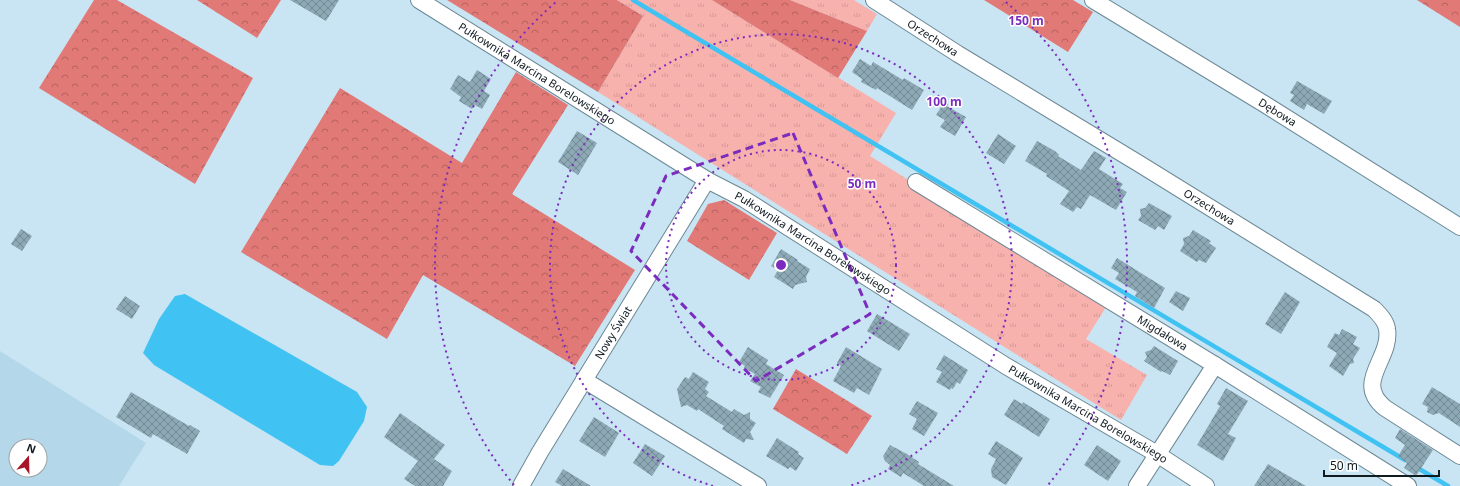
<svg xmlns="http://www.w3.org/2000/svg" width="1460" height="486" viewBox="0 0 1460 486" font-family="'Noto Sans',sans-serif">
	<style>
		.built { fill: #b4d8e9; fill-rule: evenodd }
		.grass { fill: url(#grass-tufts) }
		.forest { fill: url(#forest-crowns) }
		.water { fill: #40c2f2 }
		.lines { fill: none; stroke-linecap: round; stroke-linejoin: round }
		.stream { stroke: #40c2f2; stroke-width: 4.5 }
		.building { fill: url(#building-cross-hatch) }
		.street-casing { stroke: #6d8894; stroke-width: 18 }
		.street { stroke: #fff; stroke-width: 16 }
		.marked { fill: none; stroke: #7b2cbf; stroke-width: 3; stroke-dasharray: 8 5; stroke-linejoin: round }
		.ring { fill: none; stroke: #7b2cbf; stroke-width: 2; stroke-dasharray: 2 4 }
		.labels { text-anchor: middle; stroke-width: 3; stroke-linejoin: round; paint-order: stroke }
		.street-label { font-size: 11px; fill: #101b20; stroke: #fff }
		.centre { fill: #7b2cbf; stroke: #fff; stroke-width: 2 }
		.ring-label { font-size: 12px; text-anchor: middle; font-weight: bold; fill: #7b2cbf; stroke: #fff; stroke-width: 3; stroke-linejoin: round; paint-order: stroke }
	</style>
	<defs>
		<pattern id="grass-tufts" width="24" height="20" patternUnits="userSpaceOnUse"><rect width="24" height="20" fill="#f8b2ae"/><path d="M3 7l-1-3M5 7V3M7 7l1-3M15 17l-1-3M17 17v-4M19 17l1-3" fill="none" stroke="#d49895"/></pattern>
		<pattern id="forest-crowns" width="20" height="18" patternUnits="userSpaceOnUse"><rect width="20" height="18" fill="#e17977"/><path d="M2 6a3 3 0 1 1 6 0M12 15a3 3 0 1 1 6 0" fill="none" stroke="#b56261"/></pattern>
		<pattern id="building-cross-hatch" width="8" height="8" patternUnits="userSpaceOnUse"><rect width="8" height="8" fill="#8ea9b6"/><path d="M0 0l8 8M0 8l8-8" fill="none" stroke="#738994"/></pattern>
	</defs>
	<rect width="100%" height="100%" fill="#c9e5f3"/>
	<path class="built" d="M0,351L146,443L119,486H0ZM16,446H40V470H16Z"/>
	<path class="grass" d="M617,0H712L896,113L870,156L1108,304L1086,339L1147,375L1121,420L598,92L643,16Z
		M790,0H854L877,14L867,31Z"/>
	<path class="forest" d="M94,0H117L253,78L195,184L39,88Z
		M197,0H281L257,38Z
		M447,0H617L643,16L598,92Z
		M712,0H790L867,31L838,78Z
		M984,0H1073L1093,12L1068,52Z
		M1417,0H1460V27Z
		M516,72L568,105L512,194L635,270L575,366L423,275L387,339L241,252L340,88L462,163Z
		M724,200L777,233L749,280L687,241L708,204Z
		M796,369L872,416L847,454L773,409Z"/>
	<path class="water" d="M185,294L357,392L367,407L364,421L339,461L333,466L320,465L154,365L143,353L159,319L175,296Z"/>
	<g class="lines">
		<path class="stream" d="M633,0L1405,460
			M1416,467L1448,486"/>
	</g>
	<path class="building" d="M290,0H339L326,21Z
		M860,59L871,66L873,62L903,80L904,78L924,90L912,110L877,88L876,90L861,82L862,79L852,72Z
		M477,70L491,79L484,91L490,95L482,109L475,105L472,109L459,101L461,97L450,89L458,75L470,82Z
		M1297,81L1332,101L1324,114L1307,104L1304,110L1290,101L1294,95L1290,93Z
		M943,104L966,117L955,136L940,127L945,120L936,115Z
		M577,131L597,143L578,175L558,162Z
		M998,134L1016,146L1004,164L986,153Z
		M1037,141L1055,151L1059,155L1058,156L1081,170L1094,151L1106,158L1099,169L1123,184L1120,188L1127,192L1116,210L1090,195L1081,209L1077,207L1073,212L1060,204L1069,191L1046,176L1047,174L1025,161Z
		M1149,203L1172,216L1164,230L1158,226L1155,230L1138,220L1141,216L1140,209L1145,208Z
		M21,229L32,236L22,251L11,244Z
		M1193,230L1211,241L1209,243L1216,248L1206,263L1199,260L1197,262L1180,251L1184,244L1183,238L1189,236Z
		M781,249L798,260L797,261L810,269L806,277L807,282L795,285L793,289L774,277L778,270L771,266Z
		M1117,258L1165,288L1154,308L1135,296L1137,292L1115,279L1119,273L1111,268Z
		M1176,291L1190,298L1183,311L1169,302Z
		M1285,292L1300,302L1281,334L1265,324Z
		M125,296L140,306L132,319L116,309Z
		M877,314L910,334L899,351L867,331Z
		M1342,329L1357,337L1353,344L1360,348L1353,359L1354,363L1350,364L1343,376L1329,366L1337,353L1327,347L1335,333L1339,335Z
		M1154,346L1178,361L1170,375L1162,371L1161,372L1144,361L1147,357L1145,352L1151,350Z
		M748,347L768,360L766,364L784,375L770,398L758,392L761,387L750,381L755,374L744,368L745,366L739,362Z
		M846,347L882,369L869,395L857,388L854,393L833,381L841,366L837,363Z
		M944,355L968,370L960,384L957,382L953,389L951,388L950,390L936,382L942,372L936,369Z
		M693,372L709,382L705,389L709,392L706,396L732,412L734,409L744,415L750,412V419L756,423L750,432L754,440L746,439L744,443L722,429L724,426L698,409L697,411L687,405L681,407L677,389L685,377L689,379Z
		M1432,387L1460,404V427L1439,413L1433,415L1427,412L1428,407L1422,404Z
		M1226,388L1248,401L1228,434L1236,438L1223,461L1197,445L1220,406L1217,404Z
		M131,392L189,426L190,425L200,431L187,454L153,434L151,438L116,417Z
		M1014,399L1022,404L1023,402L1050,419L1039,437L1004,415Z
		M917,401L938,413L924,436L912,429L917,419L909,414Z
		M400,413L445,445L434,459L452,471L443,486H415L404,479L418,461L384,437Z
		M594,417L619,433L605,457L579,441Z
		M1400,429L1433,450L1416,476L1404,468L1407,463L1398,456L1405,445L1395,438Z
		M777,438L799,452L798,454L804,458L796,471L790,467L788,469L766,456Z
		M996,441L1023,458L1006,485L992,477L991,469L996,459L988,454Z
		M645,444L665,456L652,476L633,463Z
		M890,445L907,454L919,462L918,464L954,486H924L903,473L901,477L888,469L890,465L885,461L883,456Z
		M1097,445L1121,461L1108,481L1084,465Z
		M1268,464L1306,486H1254Z
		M563,469L591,486H562L555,482Z"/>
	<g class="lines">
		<g class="street-casing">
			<g id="street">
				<path id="s1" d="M419,0L707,180L744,199L1006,366L1157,454L1206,486"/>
				<path id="s2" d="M874,0L958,54L1138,163L1374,309C1379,314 1386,321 1387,329C1392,359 1353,382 1385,408L1460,456"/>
				<path id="s3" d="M1093,0L1266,105L1460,227"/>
				<path id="s4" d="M916,182L1215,365L1408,486"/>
				<path d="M584,380L758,486"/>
				<path id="s5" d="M521,486L540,452L707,180"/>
				<path d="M1137,486L1215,365"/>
			</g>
		</g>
		<use href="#street" class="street"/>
	</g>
	<path class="marked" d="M793,133L870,314L756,381L631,251L666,176Z"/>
	<g class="ring">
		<circle cx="781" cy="265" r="115"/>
		<path d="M713 486A231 231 0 1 1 849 486"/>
		<path d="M514 485A346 346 0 0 1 556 2M1006 2A346 346 0 0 1 1048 485"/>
	</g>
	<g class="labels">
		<g class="street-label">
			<text dy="4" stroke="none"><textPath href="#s2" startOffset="70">Orzechowa</textPath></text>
			<text dy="4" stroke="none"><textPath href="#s1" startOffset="139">Pułkownika Marcina Borelowskiego</textPath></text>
			<text dy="4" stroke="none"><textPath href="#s3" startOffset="216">Dębowa</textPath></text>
			<text dy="4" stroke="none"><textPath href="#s2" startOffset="394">Orzechowa</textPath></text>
			<text dy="4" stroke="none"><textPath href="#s1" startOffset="463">Pułkownika Marcina Borelowskiego</textPath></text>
			<text dy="4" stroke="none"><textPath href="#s5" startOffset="179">Nowy Świat</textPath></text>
			<text dy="4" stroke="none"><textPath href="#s4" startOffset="289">Migdałowa</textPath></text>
			<text dy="4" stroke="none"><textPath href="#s1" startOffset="787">Pułkownika Marcina Borelowskiego</textPath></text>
		</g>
	</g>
	<circle cx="781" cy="265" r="6" class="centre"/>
	<g class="ring-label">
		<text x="1026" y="25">150 m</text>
		<text x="944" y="106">100 m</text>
		<text x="862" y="188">50 m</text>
	</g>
	<g transform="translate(28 458) rotate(20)"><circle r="19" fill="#ffffff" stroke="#9fa4a6"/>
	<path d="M0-3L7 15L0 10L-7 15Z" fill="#a91327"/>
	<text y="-6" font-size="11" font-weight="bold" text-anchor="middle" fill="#101b20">N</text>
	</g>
	<path d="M1324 470v6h115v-6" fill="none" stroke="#101b20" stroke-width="2"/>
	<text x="1330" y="470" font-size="12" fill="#101b20" stroke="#ffffff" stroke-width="3" paint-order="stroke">50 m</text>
</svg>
